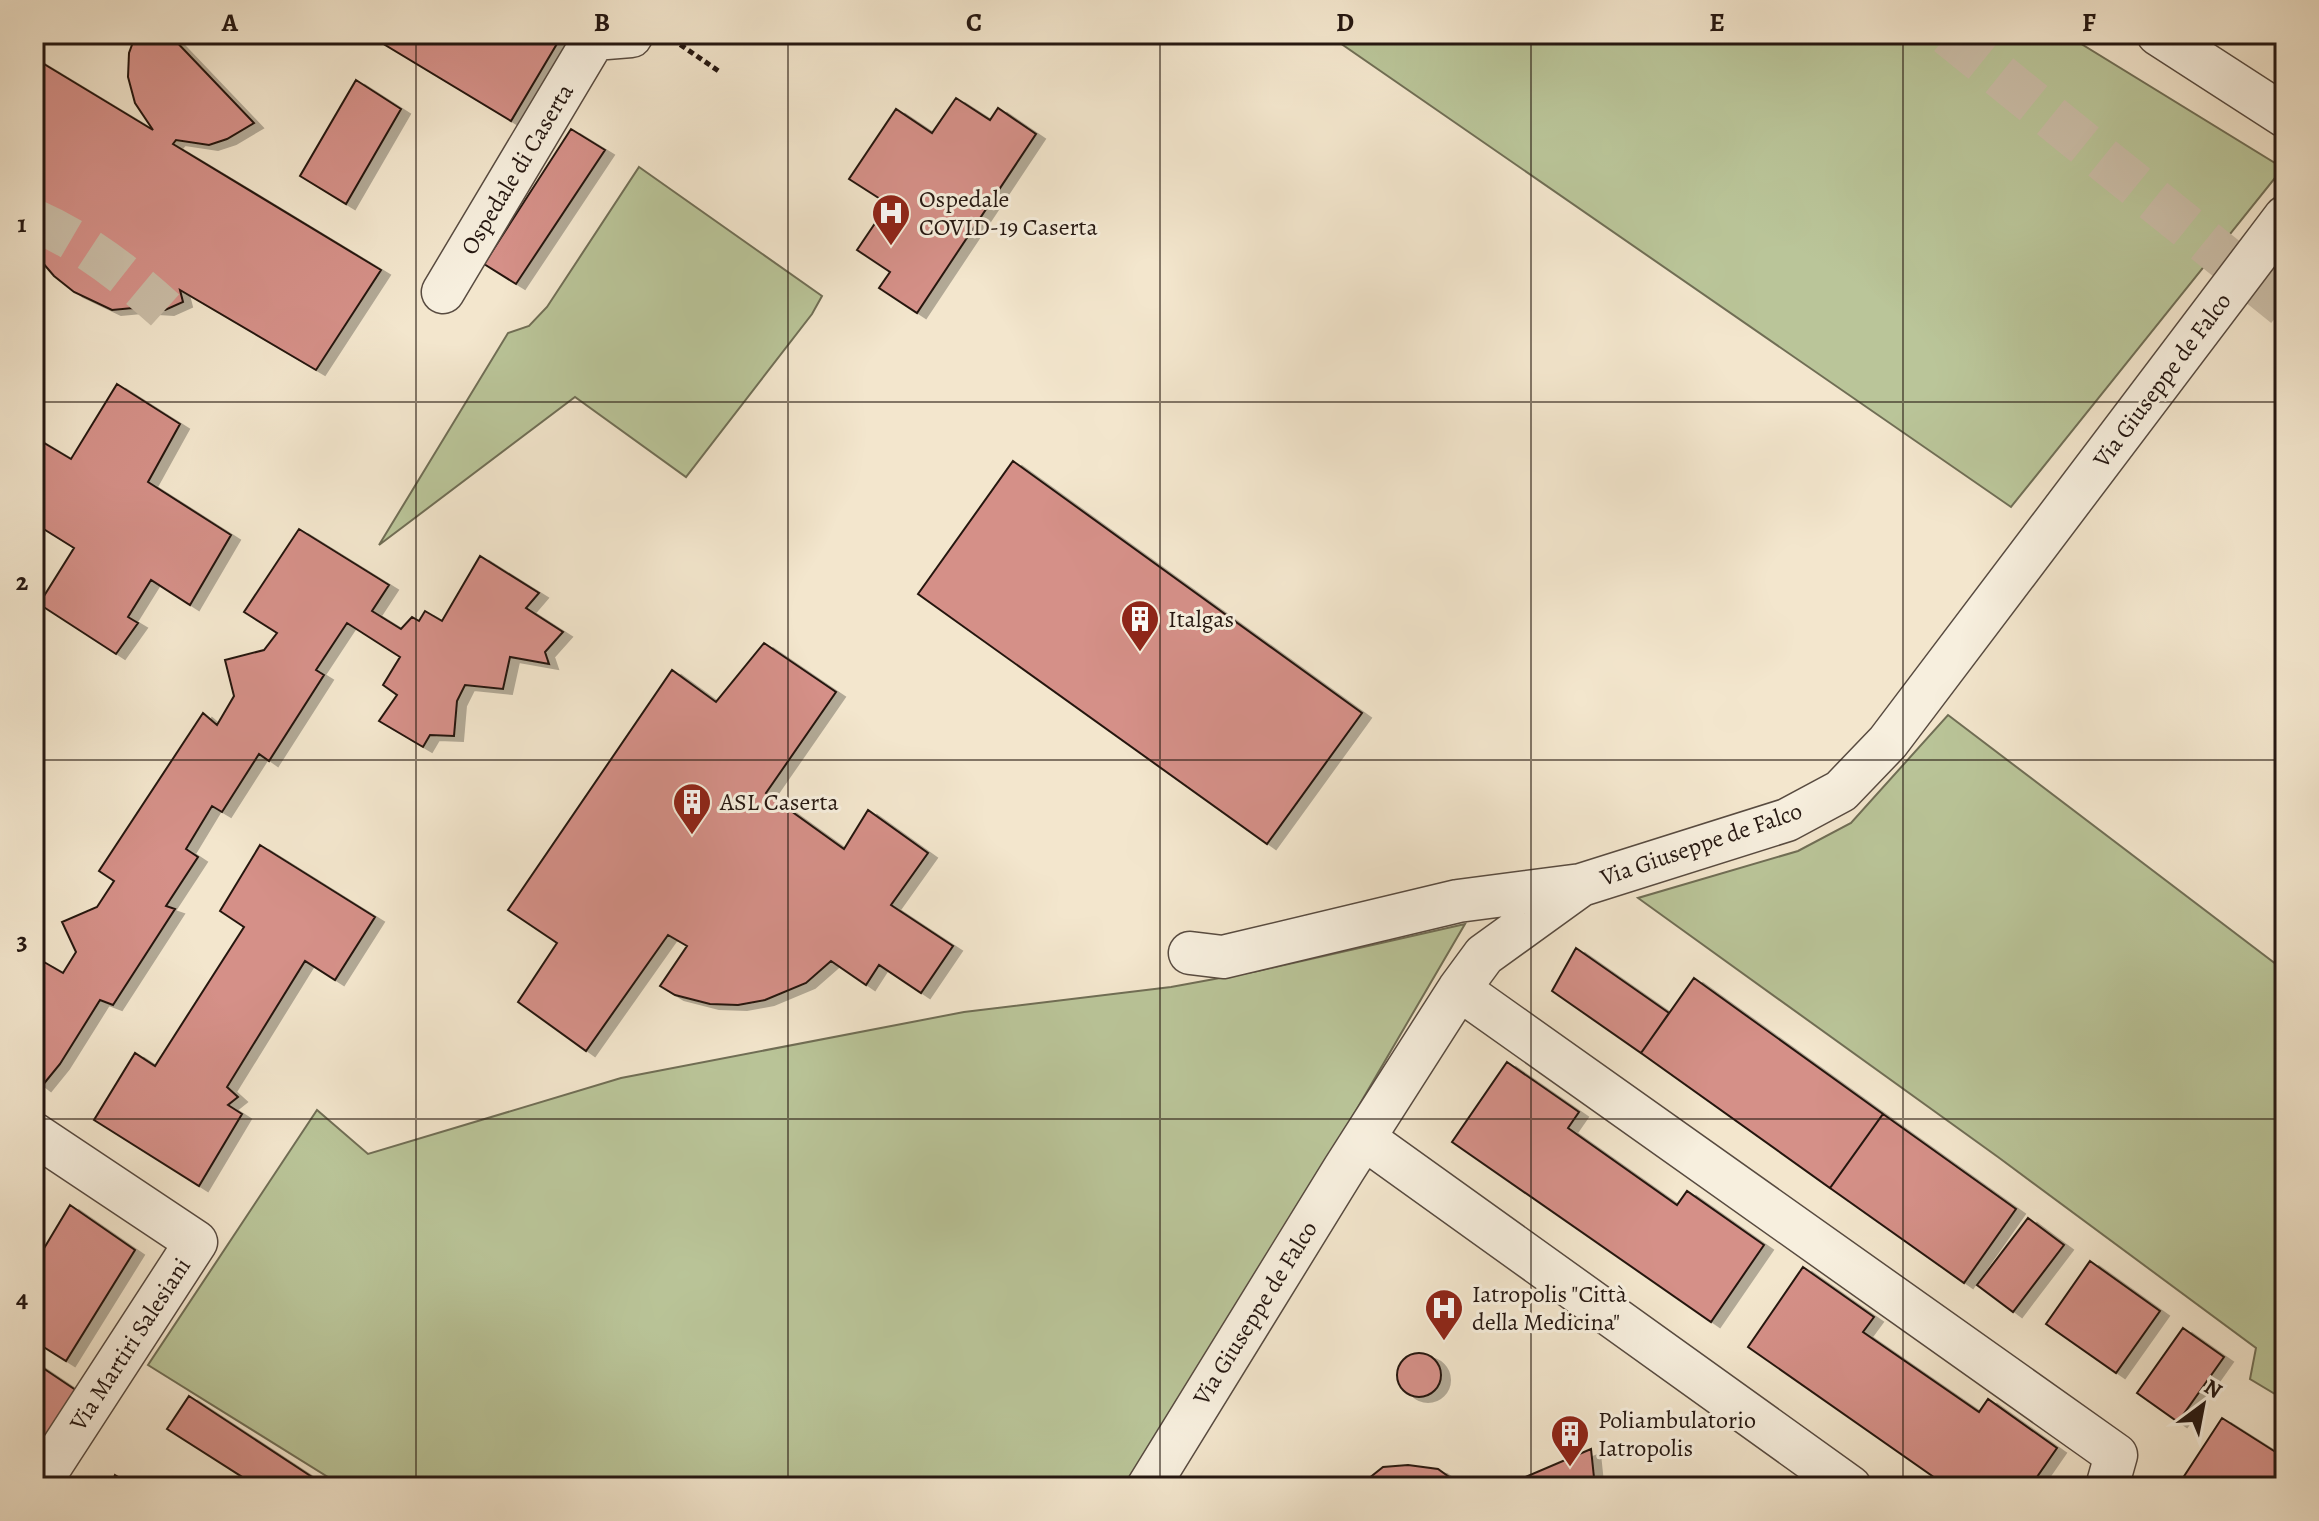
<svg xmlns="http://www.w3.org/2000/svg" width="2319" height="1521" viewBox="0 0 2319 1521" font-family="Alegreya,serif">
	<style>
		.green { fill: #bac599; stroke: #706e55; stroke-width: 2 }
		.building { fill: #d59088; stroke: #251711; stroke-width: 2; filter: url(#shadow) }
		.lines { fill: none; stroke-linecap: round; stroke-linejoin: round }
		.minor-tunnel { stroke: #cabda7; stroke-width: 42; stroke-dasharray: 42 21; stroke-linecap: butt }
		.highway-tunnel { stroke: #cabda7; stroke-width: 44; stroke-dasharray: 44 22; stroke-linecap: butt }
		.minor-casing { stroke: #584b40; stroke-width: 45 }
		.path { stroke: #251711; stroke-width: 5; stroke-dasharray: 6 4; stroke-linecap: butt }
		.minor { stroke: #f7efde; stroke-width: 42 }
		.grid { fill: none; stroke: #251711; stroke-width: 2; stroke-opacity: 0.55 }
		.labels { text-anchor: middle; stroke-width: 6; stroke-linejoin: round; paint-order: stroke }
		.street-label { font-size: 24px; fill: #251711; stroke: #f7efde }
		.poi-label { font-size: 24px; fill: #251711; stroke: #f7efde; text-anchor: start }
		.neatline { fill: none; stroke: #251711; stroke-width: 3 }
		.grid-label { font-size: 26px; text-anchor: middle; font-weight: bold; fill: #251711 }
	</style>
	<defs>
		<filter id="shadow"><feDropShadow dx="9" dy="5" stdDeviation="0" flood-color="#0004"/></filter>
	</defs>
	<rect width="100%" height="100%" fill="#f3e6cd"/>
	<filter id="stains"><feTurbulence type="fractalNoise" baseFrequency=".0025" numOctaves="4"/><feColorMatrix values="0 0 0 0 .2 0 0 0 0 .09 0 0 0 0 .02 0 0 0 .5 -.17"/></filter>
	<radialGradient id="worn" r=".72"><stop offset=".6" stop-color="#630" stop-opacity="0"/><stop offset="1" stop-color="#630" stop-opacity=".3"/></radialGradient>
	<path class="green" d="M1327,34H2065L2283,168L2011,507Z
		M639,167L822,296L812,314L686,477L575,397L379,545L508,333L529,326L547,307Z
		M1948,715L2285,971V1400L2250,1379L2256,1348L1998,1157L1638,898L1798,851L1851,823Z
		M1465,924L1136,1487H344L148,1365L317,1110L368,1154L621,1078L964,1012L1171,987L1258,971Z"/>
	<path class="building" d="M169,34L254,123L227,139L209,145L176,140L173,144L381,270L316,370L180,290L183,302L165,310L133,308L112,310L74,292L54,276L36,255L34,249V58L153,130L135,103L128,77L129,53L136,34Z
		M367,34H556L561,37L511,121Z
		M356,80L401,109L346,204L300,176Z
		M956,98L990,120L998,108L1036,134L917,313L879,288L890,272L857,250L888,204L849,179L896,109L932,133Z
		M571,129L605,150L516,284L484,264Z
		M117,384L180,424L148,482L231,535L190,605L151,580L128,617L138,623L116,654L39,604L74,548L34,523V437L71,459Z
		M1013,461L1362,713L1267,844L918,594Z
		M299,529L389,585L372,611L401,629L412,617L419,621L425,611L442,621L480,556L539,593L526,608L563,632L545,652L549,664L510,657L503,689L465,685L457,701L454,736L430,735L423,747L379,721L397,695L383,685L400,657L347,623L316,670L324,675L269,761L259,754L222,812L212,806L186,849L198,857L166,906L175,909L113,1005L100,1000L60,1064L42,1086L34,1080V977L44,962L63,973L76,952L62,922L97,907L114,881L99,871L203,713L217,725L234,696L225,660L264,650L277,633L244,612Z
		M764,643L836,692L766,793L844,849L868,810L928,853L891,905L953,946L921,993L879,965L866,985L831,961L806,983L765,1000L738,1005L710,1004L675,995L660,986L687,946L668,935L586,1051L518,1002L557,943L508,910L672,670L716,702Z
		M260,845L375,917L335,980L305,961L227,1087L238,1097L228,1105L242,1114L199,1186L94,1120L135,1053L155,1066L244,927L220,911Z
		M1576,948L1669,1013L1641,1053L1552,991Z
		M1694,978L1883,1114L1830,1188L1641,1053Z
		M1507,1062L1579,1112L1568,1128L1677,1205L1687,1191L1764,1245L1711,1322L1452,1142Z
		M1883,1114L2016,1209L1964,1283L1830,1188Z
		M70,1205L135,1250L66,1361L34,1341V1265Z
		M2028,1218L2064,1245L2013,1312L1977,1285Z
		M2090,1261L2160,1311L2116,1373L2046,1324Z
		M1803,1267L1874,1317L1863,1332L1979,1412L1988,1399L2057,1448L2030,1487H1948L1748,1347Z
		M2183,1328L2224,1357L2178,1422L2137,1393Z
		M1397 1375a22 22 0 1 1 44 0a22 22 0 1 1-44 0Z
		M34,1362L92,1401L34,1487Z
		M189,1396L312,1477L305,1487H258L167,1429Z
		M2222,1418L2285,1458V1487H2177Z
		M1591,1449L1595,1487H1502Z
		M1408,1465L1438,1469L1463,1487H1358L1383,1467Z
		M115,1475L135,1487H110Z"/>
	<g class="lines">
		<path class="minor-tunnel" d="M34,220C84,242 125,274 165,310"/>
		<path class="highway-tunnel" d="M1948,34L2285,306"/>
		<g class="minor-casing">
			<path id="minor" d="M2158,34L2285,116
				M443,292L594,39L631,36L632,34
				M1190,953L1223,957L1458,901L1581,885
				M1459,989L2116,1455L2107,1487
				M34,1134L196,1242L37,1487
				M1365,1139L1850,1487
				M1148,1487L1344,1169L1459,989L1484,955L1581,885L1787,820L1841,791L1888,742L2285,217"/>
		</g>
		<path class="path" d="M672,39L720,72"/>
		<use href="#minor" class="minor"/>
	</g>
	<path class="grid" d="M416,34V1487M788,34V1487M1160,34V1487M1531,34V1487M1903,34V1487M34,402H2285M34,760H2285M34,1119H2285"/>
	<defs>
		<g id="hospital-pin" transform="scale(2)"><path d="M0 17L-7.5 6A9.5 9.5 0 1 1 7.5 6Z" fill="#8f2418" stroke="#f7efde"/><path d="M-5-5h3v3.5h4V-5h3V5h-3V1.5h-4V5h-3Z" fill="#fff"/></g>
		<g id="building-pin" transform="scale(2)"><path d="M0 17L-7.5 6A9.5 9.5 0 1 1 7.5 6Z" fill="#8f2418" stroke="#f7efde"/><path d="M-4-6H4V6H1V3H-1V6H-4ZM-2.5-4.3h1.7v1.8h-1.7ZM.8-4.3h1.7v1.8H.8ZM-2.5-1h1.7V.8h-1.7ZM.8-1h1.7V.8H.8Z" fill="#fff"/></g>
	</defs>
	<g fill-rule="evenodd">
		<use href="#hospital-pin" x="891" y="213"/>
		<use href="#building-pin" x="1140" y="619"/>
		<use href="#building-pin" x="692" y="802"/>
		<use href="#hospital-pin" x="1444" y="1308"/>
		<use href="#building-pin" x="1570" y="1434"/>
	</g>
	<g class="labels">
		<g class="street-label">
			<text transform="translate(517 169) rotate(-59)" y="8">Ospedale di Caserta</text>
			<text transform="translate(2162 380) rotate(-53)" y="8">Via Giuseppe de Falco</text>
			<text transform="translate(1701 844) rotate(-19)" y="8">Via Giuseppe de Falco</text>
			<text transform="translate(1255 1313) rotate(-58)" y="8">Via Giuseppe de Falco</text>
			<text transform="translate(130 1344) rotate(-57)" y="8">Via Martiri Salesiani</text>
		</g>
		<g class="poi-label">
			<text x="919" y="207">Ospedale<tspan x="919" dy="28">COVID-19 Caserta</tspan></text>
			<text x="1168" y="627">Italgas</text>
			<text x="720" y="810">ASL Caserta</text>
			<text x="1472" y="1302">Iatropolis "Città<tspan x="1472" dy="28">della Medicina"</tspan></text>
			<text x="1598" y="1428">Poliambulatorio<tspan x="1598" dy="28">Iatropolis</tspan></text>
		</g>
	</g>
	<rect width="2319" height="1521" fill="none" stroke="#f3e6cd" stroke-width="88"/>
	<g transform="translate(2203 1405) rotate(32)" stroke="#f7efde" stroke-width="6" paint-order="stroke">
	<path d="M0-6L14 30L0 20L-14 30Z" fill="#251711"/>
	<text y="-12" font-size="22" font-weight="bold" text-anchor="middle" fill="#251711">N</text>
	</g>
	<rect x="44" y="44" width="2231" height="1433" class="neatline"/>
	<g class="grid-label">
		<text x="230" y="31">A</text>
		<text x="602" y="31">B</text>
		<text x="974" y="31">C</text>
		<text x="1345" y="31">D</text>
		<text x="1717" y="31">E</text>
		<text x="2089" y="31">F</text>
		<text x="22" y="232">1</text>
		<text x="22" y="590">2</text>
		<text x="22" y="949">3</text>
		<text x="22" y="1307">4</text>
	</g>
	<rect width="100%" height="100%" filter="url(#stains)"/>
	<rect width="100%" height="100%" fill="url(#worn)"/>
</svg>
